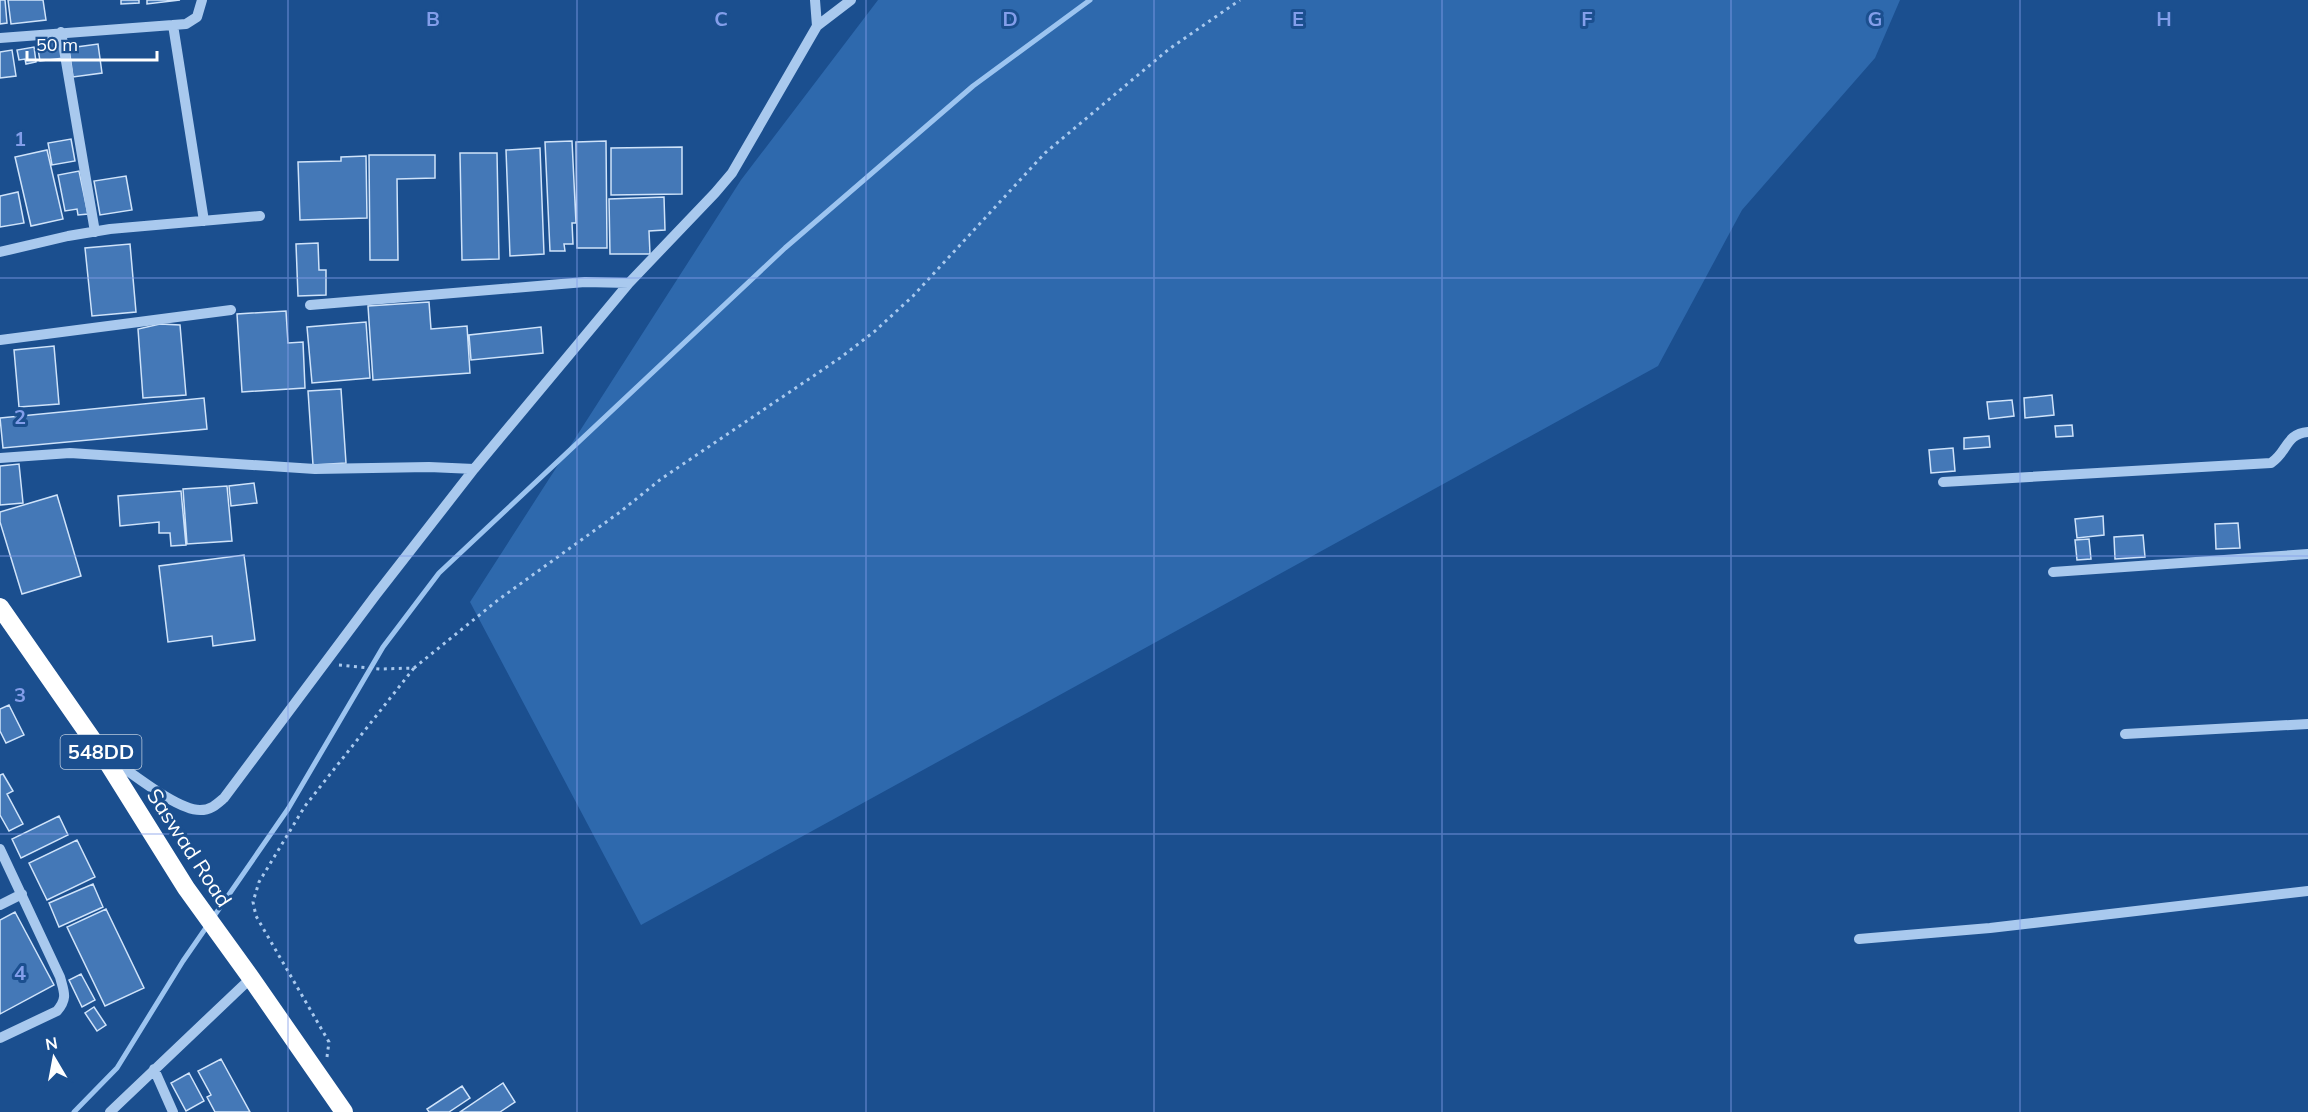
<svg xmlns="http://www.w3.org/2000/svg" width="2308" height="1112" viewBox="0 0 2308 1112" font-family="Mulish,sans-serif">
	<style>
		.green { fill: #2e69ad }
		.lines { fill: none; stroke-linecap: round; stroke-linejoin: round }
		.stream { stroke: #9cc4f0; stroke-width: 5 }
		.building { fill: #4478b7; stroke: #cfe3fa; stroke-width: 1.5 }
		.path { stroke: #a9c9ee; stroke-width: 3; stroke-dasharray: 3 4.5; stroke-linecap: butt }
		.minor { stroke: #a9c9ee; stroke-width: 10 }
		.highway { stroke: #fff; stroke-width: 18 }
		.grid { fill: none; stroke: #839eea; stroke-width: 1.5; stroke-opacity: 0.55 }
		.labels { text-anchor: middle; stroke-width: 6; stroke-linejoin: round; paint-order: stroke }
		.shield { fill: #1b4f8f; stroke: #bbcadd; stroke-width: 1.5 }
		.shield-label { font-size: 20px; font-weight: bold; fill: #fff }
		.street-label { font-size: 21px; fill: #fff; stroke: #1b4f8f }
		.grid-label { font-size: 20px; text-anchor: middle; font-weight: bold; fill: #839eea; stroke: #1b4f8f; stroke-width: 6; stroke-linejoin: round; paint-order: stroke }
	</style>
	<rect width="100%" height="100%" fill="#1b4f8f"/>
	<path class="green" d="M878,0H1900L1875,58L1742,210L1658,366L641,925L470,602L741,180Z"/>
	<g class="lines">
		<path class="stream" d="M74,1112L117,1068L183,961L288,809L383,647L439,573L785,248L973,86L1090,0"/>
	</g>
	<path class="building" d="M0,0H5L7,23L0,24Z
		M8,0H43L46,20L11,24Z
		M121,0H139V3L121,4Z
		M147,0H180L147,4Z
		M61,40L64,58L40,61L37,43Z
		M98,44L102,73L73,77L69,48Z
		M34,47L36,62L26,64L25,59L19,60L17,50Z
		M12,50L16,76L0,78V52Z
		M71,139L75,161L52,165L48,143Z
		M572,141L576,223H572L573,244H564L565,251H550L545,142Z
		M606,141L607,248H577L576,142Z
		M682,147V194L611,195V148Z
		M540,148L544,254L510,256L506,150Z
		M47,150L63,219L31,226L15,157Z
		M460,153H497L499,259L462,260Z
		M369,155H435V178L397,179L398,260H370Z
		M366,156L367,218L300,220L298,162L341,161V157Z
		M79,171L88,214L78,215L77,209L65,211L58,175Z
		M126,176L132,210L100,215L94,181Z
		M18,192L24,223L0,227V196Z
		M664,197L665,230L649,231L650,254H610L609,199Z
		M318,243L319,270H326V295L298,296L296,244Z
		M130,244L136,312L92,316L85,248Z
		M429,302L431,329L467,326L470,373L373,380L368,306Z
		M286,311L288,343L303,342L305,388L242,392L237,314Z
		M366,322L370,378L312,383L307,327Z
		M160,324L180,325L186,395L143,398L138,329Z
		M541,327L543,353L471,360L469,335Z
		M54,346L59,404L19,407L14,350Z
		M341,389L346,463L313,465L308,391Z
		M2052,395L2054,415L2025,418L2024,398Z
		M204,398L207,429L3,448L0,418Z
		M2012,400L2014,416L1989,419L1987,402Z
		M2072,425L2073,436L2056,437L2055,426Z
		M1989,436L1990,447L1964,449V438Z
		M1953,448L1955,471L1931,473L1929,450Z
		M19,464L23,503L0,505V466Z
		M254,483L257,503L231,506L229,486Z
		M227,486L232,541L187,544L183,489Z
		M181,491L186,545L171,546L170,533H159V522L120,526L118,496Z
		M57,495L81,576L22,594L0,522V512Z
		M2103,516L2104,535L2077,538L2075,519Z
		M2238,523L2240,548L2216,549L2215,524Z
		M2143,535L2145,557L2115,559L2114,537Z
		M2089,539L2091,559L2077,560L2075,540Z
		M244,555L255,640L213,646L212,636L168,642L159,566Z
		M9,705L24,735L6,743L0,731V709Z
		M3,774L13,791L7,794L23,824L9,831L0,815V775Z
		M59,816L68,835L21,858L12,839Z
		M77,840L95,877L47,900L29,863Z
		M93,884L103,907L59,927L49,903Z
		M106,909L144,988L105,1006L67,927Z
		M15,912L54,985L0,1014V920Z
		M81,974L95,1000L82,1007L69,980Z
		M94,1007L106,1025L97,1031L85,1013Z
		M221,1059L250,1112H215L207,1097L211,1095L198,1071Z
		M189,1073L204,1101L186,1111L171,1083Z
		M503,1083L515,1102L500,1112H460Z
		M462,1086L470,1098L449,1112H429L427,1109Z"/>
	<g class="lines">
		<path class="path" d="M339,665L380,669L414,668L498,600L620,512L661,479L840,358L875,331L913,296L1045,153L1169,49L1240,0
			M327,1057L329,1042L256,916L253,902L259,882L305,806L414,668"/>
		<path class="minor" d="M815,0L817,26
			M173,25L204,221
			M61,32L95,232
			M0,38L186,24L197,17L202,0
			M0,252L68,236L110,229L260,216
			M310,305L585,282L629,283
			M0,340L231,310
			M0,458L70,453L315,469L429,467L474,469
			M1943,482L2271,463C2288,452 2285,434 2308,432
			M2053,572L2308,554
			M2125,734L2308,724
			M108,757C130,771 176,810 200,810C211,810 217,804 224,798L375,596L474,469L629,283L715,193L732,173L817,26L851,0
			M0,849L60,977C64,992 68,998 57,1011L0,1038
			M0,905L22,894
			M1859,939L1990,928L2308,891
			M154,1069L173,1112
			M110,1112L251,978"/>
		<path class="highway" d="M0,607L101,752L186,888L251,978L344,1112"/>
	</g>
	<path class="grid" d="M288,0V1112M577,0V1112M866,0V1112M1154,0V1112M1442,0V1112M1731,0V1112M2020,0V1112M0,278H2308M0,556H2308M0,834H2308"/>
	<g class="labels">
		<rect class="shield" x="60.5" y="735" width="81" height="34" rx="4.5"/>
		<g class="shield-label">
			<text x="101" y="759">548DD</text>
		</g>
		<g class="street-label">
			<text transform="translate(189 848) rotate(57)" y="7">Saswad Road</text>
		</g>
	</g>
	<g class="grid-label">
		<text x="433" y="26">B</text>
		<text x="721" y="26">C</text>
		<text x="1010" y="26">D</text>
		<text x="1298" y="26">E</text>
		<text x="1587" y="26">F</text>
		<text x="1875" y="26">G</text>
		<text x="2164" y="26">H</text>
		<text x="20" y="146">1</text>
		<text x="20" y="424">2</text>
		<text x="20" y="702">3</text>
		<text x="20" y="980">4</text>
	</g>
	<g transform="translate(54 1058) rotate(350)" stroke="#1b4f8f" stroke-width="4.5" paint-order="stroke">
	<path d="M0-4.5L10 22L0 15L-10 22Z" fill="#ffffff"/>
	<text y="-9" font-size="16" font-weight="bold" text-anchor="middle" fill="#ffffff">N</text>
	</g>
	<path d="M27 51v9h130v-9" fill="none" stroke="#ffffff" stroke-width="3"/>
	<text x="36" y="51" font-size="18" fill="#ffffff" stroke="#1b4f8f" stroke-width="4.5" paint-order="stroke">50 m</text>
</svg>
